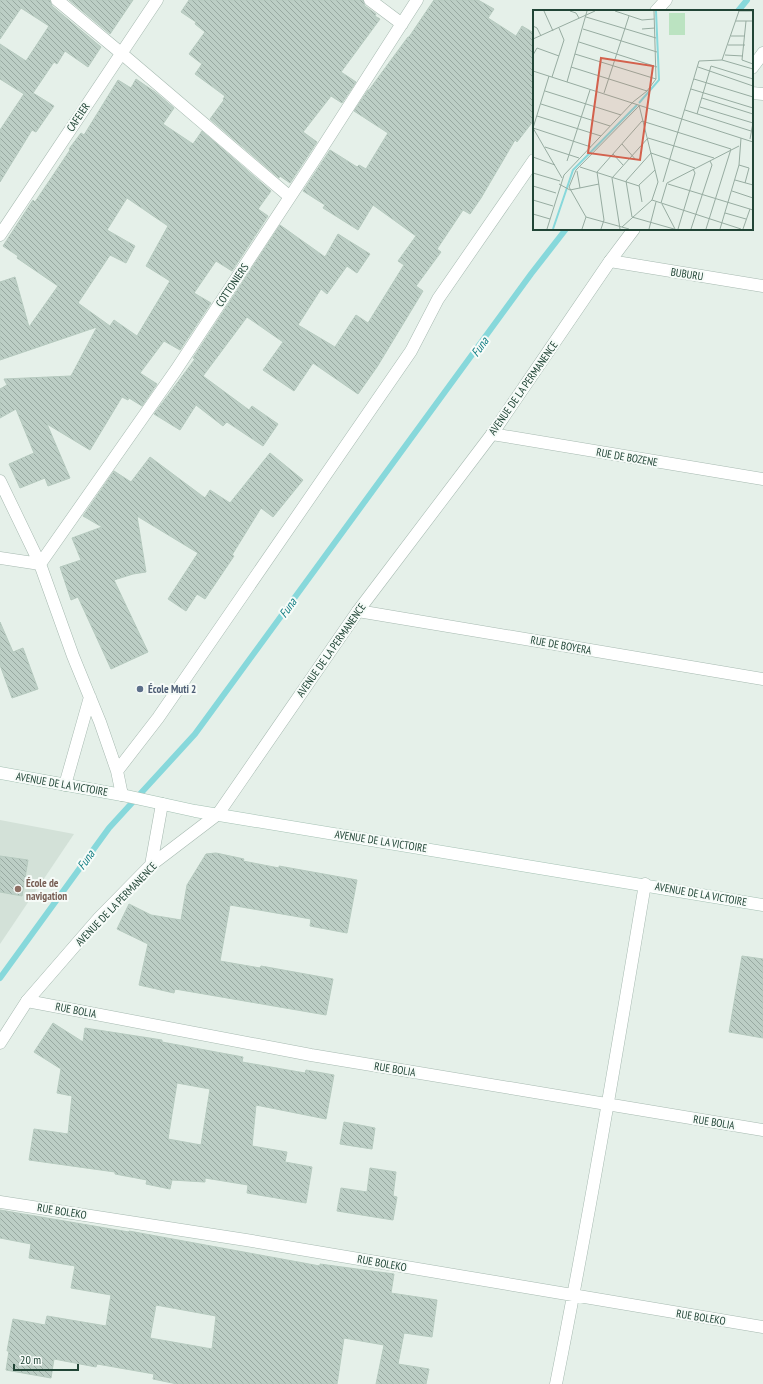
<svg xmlns="http://www.w3.org/2000/svg" width="763" height="1384" viewBox="0 0 763 1384" font-family="'PT Sans Narrow',sans-serif">
	<style>
		.built { fill: #d3e1d8 }
		.lines { fill: none; stroke-linecap: round; stroke-linejoin: round }
		.stream { stroke: #87d8db; stroke-width: 6 }
		.building { fill: url(#building-back-hatch); stroke: #b6cabf; fill-rule: evenodd }
		.minor-casing { stroke: #a6b9b0; stroke-width: 13 }
		.tertiary-casing { stroke: #a6b9b0; stroke-width: 13 }
		.secondary-casing { stroke: #a4c0b3; stroke-width: 13 }
		.minor { stroke: #fff; stroke-width: 12 }
		.tertiary { stroke: #fff; stroke-width: 12 }
		.secondary { stroke: #fff; stroke-width: 12 }
		.service-dot { fill: #5c6f8a; stroke: #f6fbf8; stroke-width: 1.5 }
		.education-dot { fill: #8d6e63; stroke: #f6fbf8; stroke-width: 1.5 }
		.labels { text-anchor: middle; stroke-width: 4; stroke-linejoin: round; paint-order: stroke }
		.street-label { font-size: 11px; fill: #214536; stroke: #f6fbf8 }
		.service-label { font-size: 11px; font-weight: bold; fill: #4e5e75; stroke: #f6fbf8; text-anchor: start }
		.education-label { font-size: 11px; font-weight: bold; fill: #785e54; stroke: #f6fbf8; text-anchor: start }
		.water-label { font-size: 12px; font-style: italic; fill: #127e83; stroke: #f6fbf8 }
		.inset-river { fill: none; stroke: #87d8db; stroke-width: 2 }
		.inset-road { fill: none; stroke: #97aca1; stroke-width: 1 }
		.view { fill: #d3614d; fill-opacity: 0.15; stroke: #d3614d; stroke-width: 2 }
		.inset-edge { fill: none; stroke: #214536; stroke-width: 2 }
	</style>
	<defs>
		<pattern id="building-back-hatch" width="6" height="6" patternUnits="userSpaceOnUse"><rect width="6" height="6" fill="#bccec5"/><path d="M-1 5l2 2M0 0l6 6M5-1l2 2" fill="none" stroke="#98a9a1"/></pattern>
	</defs>
	<rect width="100%" height="100%" fill="#e5f0e9"/>
	<path class="built" d="M0,820L74,834L0,944Z"/>
	<g class="lines">
		<path class="stream" d="M738,11L747,0
			M0,978L109,828L195,734L531,274L566,229"/>
	</g>
	<path class="building" d="M0,0H50L52,6L101,47L88,67L65,51L57,64L54,62L33,93L54,106L36,132L32,130L0,182V130L24,94L0,79V44L26,61L49,26L21,8L0,39Z
		M69,0H133L110,34Z
		M189,0H363L365,6L376,14L375,16L380,19L341,72L356,82L342,103L331,96L303,132L317,142L290,183L280,176L279,178L210,119L224,100L223,99L225,96L195,74L202,64L189,54L205,32L195,24L196,22L181,12Z
		M434,0H478L494,9L488,18L516,36L522,26L534,33V120L517,142L515,140L481,198L470,214L463,210L437,249L441,252L416,286L423,291L377,367L358,394L313,363L294,391L263,370L283,342L247,317L203,376L249,410L252,406L278,424L263,446L227,422L223,426L196,405L180,430L154,414L195,359L193,358L280,225L325,257L338,234L370,254L357,273L347,266L327,294L321,289L298,325L335,347L356,315L368,323L404,265L398,261L416,236L373,205L358,230L323,208L325,205L303,191L330,150L357,167L359,165L366,169L388,133L354,111L368,90H369L408,37H409Z
		M136,79L155,92L174,108L163,124L193,144L202,131L271,191L258,209L268,216L232,271L216,261L194,293L211,303L180,350L164,341L140,373L157,384L142,406L129,398L128,400L122,397L90,450L47,424L70,478L48,486L45,478L20,488L9,464L34,453L16,409L0,418V389L7,385L4,379L71,376L97,327L0,360V282L15,277L29,327L58,286L17,258L18,256L3,246L33,200L35,202L70,150L69,149L81,133L84,135L118,80L131,88ZM127,198L168,226L146,266L170,281L137,336L114,320L110,326L78,303L110,255L126,263L135,246L107,230Z
		M270,453L303,480L273,517L261,508L232,555L234,556L205,599L197,594L186,611L168,599L198,553L137,516L146,572L133,574L114,580L148,652L111,669L78,597L71,600L60,567L81,560L72,538L102,527L83,516L114,471L131,482L150,457L205,498L210,490L230,503Z
		M0,622L13,652L23,648L38,689L12,698L0,665Z
		M216,853L244,859L243,861L279,868V866L357,880L347,933L310,926L311,919L230,905L220,961L260,968L261,966L333,979L326,1015L175,989L174,993L139,985L148,944L117,929L129,904L151,915L181,920L187,885L206,854Z
		M0,856L28,860L22,896L0,892Z
		M742,956L763,959V1038L729,1032Z
		M53,1023L83,1042L85,1028L162,1040V1042L243,1057L242,1062L305,1073L306,1070L334,1075L326,1119L256,1105L252,1146L287,1152L285,1162L312,1167L306,1203L247,1193L248,1185L205,1178V1182L172,1180L170,1189L146,1184L147,1180L115,1174V1172L29,1160L34,1129L68,1134L72,1096L57,1093L61,1069L34,1052ZM177,1083L210,1089L201,1145L168,1139Z
		M344,1122L375,1128L372,1149L340,1144Z
		M370,1168L396,1172L393,1196L397,1197L393,1220L337,1211L341,1188L367,1192Z
		M0,1210L129,1232V1231L320,1266V1264L394,1274L391,1293L437,1300L432,1337L404,1333L398,1364L429,1369L426,1384H376L384,1345L344,1338L337,1384H177L153,1379L154,1374L97,1364L96,1367L54,1359L51,1378L6,1370L9,1351H7L13,1319L45,1325L47,1316L106,1326L111,1295L71,1288L75,1266L29,1258L31,1244L0,1238ZM156,1305L216,1316L212,1349L150,1338Z"/>
	<g class="lines">
		<g class="minor-casing">
			<path id="minor" d="M57,0L121,53L290,197
				M370,0L402,24
				M656,11L666,0
				M752,93L763,94
				M0,235L157,0
				M610,261L763,286
				M492,434L763,479
				M0,481L40,564L73,656L100,722L117,771L122,795
				M0,558L40,564L176,370L315,159L417,0
				M358,611L763,679
				M117,771L158,718L411,351L438,299L534,160
				M65,785L90,697
				M27,1001L311,1055L763,1130
				M0,1202L246,1240L763,1327
				M556,1384C589,1218 617,1051 645,884"/>
		</g>
		<g class="tertiary-casing">
			<path id="tertiary" d="M752,68L763,53
				M151,865L162,804
				M0,1043L27,1001L99,918L151,865L218,814L358,611L492,434L610,261L634,229"/>
		</g>
		<g class="secondary-casing">
			<path id="secondary" d="M0,773L122,795L195,811L763,905"/>
		</g>
		<use href="#minor" class="minor"/>
		<use href="#tertiary" class="tertiary"/>
		<use href="#secondary" class="secondary"/>
	</g>
	<circle class="service-dot" cx="140" cy="689" r="4"/>
	<circle class="education-dot" cx="18" cy="889" r="4"/>
	<g class="labels">
		<g class="street-label">
			<text transform="translate(78 117) rotate(-56)" y="4">CAFEIER</text>
			<text transform="translate(687 274) rotate(9)" y="4">BUBURU</text>
			<text transform="translate(232 285) rotate(-56)" y="4">COTTONIERS</text>
			<text transform="translate(523 388) rotate(-55)" y="4">AVENUE DE LA PERMANENCE</text>
			<text transform="translate(627 457) rotate(10)" y="4">RUE DE BOZENE</text>
			<text transform="translate(561 645) rotate(10)" y="4">RUE DE BOYERA</text>
			<text transform="translate(331 650) rotate(-55)" y="4">AVENUE DE LA PERMANENCE</text>
			<text transform="translate(62 784) rotate(10)" y="4">AVENUE DE LA VICTOIRE</text>
			<text transform="translate(381 841) rotate(9)" y="4">AVENUE DE LA VICTOIRE</text>
			<text transform="translate(701 894) rotate(10)" y="4">AVENUE DE LA VICTOIRE</text>
			<text transform="translate(116 904) rotate(-46)" y="4">AVENUE DE LA PERMANENCE</text>
			<text transform="translate(76 1010) rotate(11)" y="4">RUE BOLIA</text>
			<text transform="translate(395 1069) rotate(9)" y="4">RUE BOLIA</text>
			<text transform="translate(714 1122) rotate(9)" y="4">RUE BOLIA</text>
			<text transform="translate(62 1211) rotate(9)" y="4">RUE BOLEKO</text>
			<text transform="translate(382 1263) rotate(10)" y="4">RUE BOLEKO</text>
			<text transform="translate(701 1317) rotate(9)" y="4">RUE BOLEKO</text>
		</g>
		<g class="service-label">
			<text x="148" y="693">École Muti 2</text>
		</g>
		<g class="education-label">
			<text x="26" y="887">École de<tspan x="26" dy="13">navigation</tspan></text>
		</g>
		<g class="water-label">
			<text transform="translate(480 347) rotate(-54)" y="4">Funa</text>
			<text transform="translate(288 608) rotate(-54)" y="4">Funa</text>
			<text transform="translate(86 860) rotate(-54)" y="4">Funa</text>
		</g>
	</g>
	<g transform="translate(533 10)">
		<rect width="220" height="220" fill="#e5f0e9"/>
		<path d="M136,3H152V25H136Z" fill="#bbe3c1"/>
		<path class="inset-river" d="M106,93L126,70L123,1M20,219L40,160L104,95"/>
		<path class="inset-road" d="M11,1L20,21M37,1L43,3L46,8M82,1L109,10L121,9M205,1H220M53,7L123,28M203,11H220M213,11L209,50L220,54M0,16L4,18L8,26M50,19L124,42M109,19L122,18M198,26H212M0,29L62,1M46,32L124,57M195,35H212M42,44L123,69M0,45L4,38L26,46M192,45L210,46M189,50L206,1M38,57L114,81M165,57L220,76M0,61L220,132M19,67L31,30L26,18M161,69L220,87M34,72L54,1M158,79L220,98M12,81L88,105M71,83L96,6M169,88L220,104M8,94L77,116M106,95L125,172L119,190M167,97L220,113M152,100L218,121M164,104L178,56L220,69M4,106L68,126M0,118L58,137M0,118L29,168M0,118L16,66M217,129L220,113M89,134L103,150M12,137L46,148M80,144L90,155M0,147L22,155M34,151L57,80M206,155L216,158L212,173M47,157L106,176M44,161L47,178M0,163L27,171M202,170L220,175M93,171L118,143L162,158M93,171L99,207L141,219M130,172L166,51L189,50L220,59M26,174L37,180L66,174M135,174L220,200M0,176L23,183M199,181L220,188M0,190L20,196M119,190L208,219M109,192L106,175L122,160M128,193L134,173L206,136M129,194L142,219M192,203L213,209M0,204L17,209M89,217L119,190M14,219L31,165L100,92L114,81L123,69L121,1M49,219L53,207M68,219L71,210L64,162L109,111L198,139L173,219M87,219L79,168L115,128L181,148M96,219L53,207L36,177L43,160L106,96M116,219L123,192M145,219L162,163L160,159M158,219L179,155L177,151M187,219L206,155L208,128M210,219L217,199"/>
		<path class="view" d="M68,48L120,56L107,150L55,143Z"/>
		<rect width="220" height="220" class="inset-edge"/>
	</g>
	<path d="M14 1364v6h64v-6" fill="none" stroke="#214536" stroke-width="2"/>
	<text x="20" y="1364" font-size="12" fill="#214536" stroke="#f6fbf8" stroke-width="3" paint-order="stroke">20 m</text>
</svg>
